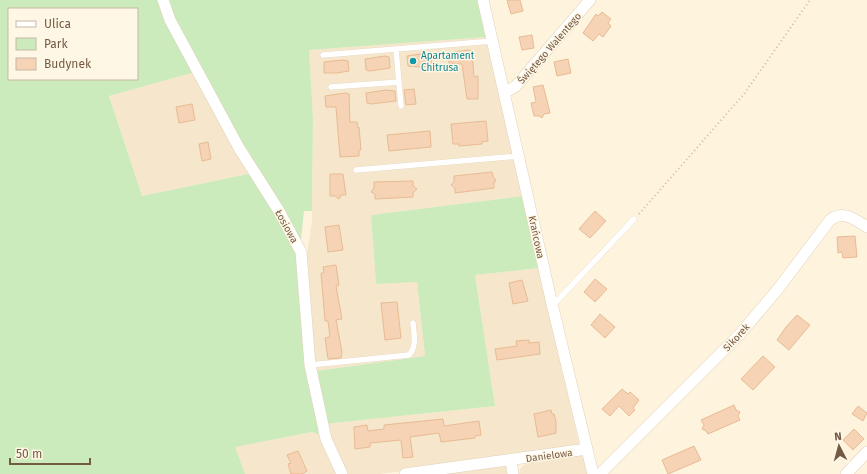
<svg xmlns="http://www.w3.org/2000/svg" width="867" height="474" viewBox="0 0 867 474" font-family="'Fira Sans',sans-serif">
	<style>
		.residential { fill: #f5e6cc }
		.green { fill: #cbebbc; fill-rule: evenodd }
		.building { fill: #f5d3b4; stroke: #e8bb93 }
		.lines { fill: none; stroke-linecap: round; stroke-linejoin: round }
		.service-casing { stroke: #e2d0ba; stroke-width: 6 }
		.minor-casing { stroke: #e2d0ba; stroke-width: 12 }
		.path { stroke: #d9b798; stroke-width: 2; stroke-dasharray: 1 3; stroke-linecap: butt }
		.service { stroke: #fff; stroke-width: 5.5 }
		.minor { stroke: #fff; stroke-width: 11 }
		.culture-dot { fill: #0f9aa8; stroke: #fff7e5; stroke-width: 1.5 }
		.labels { text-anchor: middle; stroke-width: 3; stroke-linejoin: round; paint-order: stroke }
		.street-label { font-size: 10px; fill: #745a45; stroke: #fff7e5 }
		.culture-label { font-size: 10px; fill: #0d838f; stroke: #fff7e5; text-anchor: start }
	</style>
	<rect width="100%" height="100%" fill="#fef4de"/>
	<path class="residential" d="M487,37L523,196L371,215L376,284L417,282L425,356L316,371L307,255L312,221L313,118L309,50Z
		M195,72L253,173L142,196L109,96Z
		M539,268L579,444L576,446L380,474H346L324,424L495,406L475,275Z
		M312,432L320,435L338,474H245L234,447Z
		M579,454L583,456L586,462L589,474H519L520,469L526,463L535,460Z
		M507,465L511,474H420Z"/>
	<path class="green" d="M0,0H161L195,72L109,96L142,196L253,173L297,251L320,435L312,432L235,447L245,474H0ZM9,9H137V79H9Z
		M165,0H479L487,37L309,50L313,118L312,211H304L301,239H297L242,146Z
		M523,196L539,268L475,275L495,406L324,424L316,371L425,356L417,282L376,284L371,215Z"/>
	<path class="building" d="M507,0H520L523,11L511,14Z
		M602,12L611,19L608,23L611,26L603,37L599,34L593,41L583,33L596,14L598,16Z
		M532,35L534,48L522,50L519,37Z
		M468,50L472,51L474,77L478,76V99H467L462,64L449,63L448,53Z
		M427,53L431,54L432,65L420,67L408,66L407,56Z
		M385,56L389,57L390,68L370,71L366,70L365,59Z
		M568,59L571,73L557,76L554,62Z
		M343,60L348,61L349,71L337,73H324V62Z
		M543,85L550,113L544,114L542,118L539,116H534L531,103L536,102L533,87Z
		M414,89L416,104L406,105L404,90Z
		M386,90L395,91L396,101L371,104L367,103L366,93Z
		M345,93L349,94L350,122H357L358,128L359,127L361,150H359V156L340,157L336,107H326L325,96Z
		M192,104L195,120L179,123L176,107Z
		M486,121L488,141L482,142V144L459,146V144H453L451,124Z
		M430,131L431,147L389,151L387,135Z
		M208,142L211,159L202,161L199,144Z
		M492,172L493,177L496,180L494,183V188L455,193V188L451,185L454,182V176Z
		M330,174H343L346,195H341L339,199L335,196H330Z
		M413,181V186L417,189L413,193V197L375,199V194L371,192L374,188V182Z
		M595,211L606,221L590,238L579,229Z
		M339,225L343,250L328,252L325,227Z
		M855,236L857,257L843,258L842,252L838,253L837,237Z
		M336,265L339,285L336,286L342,319L336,320L342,352L341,358L328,359L325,338L330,337L328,321H325L321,273H324L323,267Z
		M595,279L607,289L595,302L584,292Z
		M522,280L528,301L513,304L509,283Z
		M397,302L401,338L385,340L381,303Z
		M600,314L615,327L605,338L591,325Z
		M797,315L810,325L789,350L777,340L786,327Z
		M529,340V343L539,342L540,354L497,360L495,349L517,346L516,341Z
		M763,356L775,367L753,390L741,379Z
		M622,389L628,394L630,392L639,400L633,408L635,410L629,416L619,406L610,416L602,409Z
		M734,405L736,410L740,412L738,416L740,420L708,434L706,431L702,429L704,425L701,420Z
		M858,406L867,413L863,421L852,414Z
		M551,410L552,414H554L556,422V433L538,437L534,414Z
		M443,419L444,426L479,421L481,435L475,436V438L441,442L439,433L410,437L413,457L403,458L401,440L370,443V447L355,449L354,427L367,425L368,431L384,429V425Z
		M854,429L864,439L853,450L843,440Z
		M694,446L701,460L668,474L662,460Z
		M298,451L307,471L302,474H291L288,464L291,463L287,455Z"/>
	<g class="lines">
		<g class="service-casing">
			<path id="service" d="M396,49L401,106
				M323,55L493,41
				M331,87L399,82
				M356,170L519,156
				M552,304L557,301L634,219
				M310,365L409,355C417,346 414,335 413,323"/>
		</g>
		<g class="minor-casing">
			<path id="minor" d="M163,0L170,20L239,148L279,211L301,252L310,365L326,439L342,474
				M483,0L552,304L593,474
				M504,93L516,86L590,0
				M511,460L513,474
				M405,474L587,449
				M600,474L740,334L778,289L830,220C844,210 854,219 867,227
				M846,474L867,452"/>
		</g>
		<path class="path" d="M639,214L744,94L810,0"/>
		<use href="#service" class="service"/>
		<use href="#minor" class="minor"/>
	</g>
	<circle class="culture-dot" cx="413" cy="61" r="4"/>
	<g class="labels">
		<g class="street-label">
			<text transform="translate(549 48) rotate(-49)" y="4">Świętego Walentego</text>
			<text transform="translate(287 226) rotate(61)" y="4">Łosiowa</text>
			<text transform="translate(537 237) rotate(78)" y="4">Krańcowa</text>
			<text transform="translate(736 337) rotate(-47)" y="4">Sikorek</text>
			<text transform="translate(549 455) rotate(-8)" y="4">Danielowa</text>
		</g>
		<g class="culture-label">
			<text x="421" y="59">Apartament<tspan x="421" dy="12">Chitrusa</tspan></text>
		</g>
	</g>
	<rect x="8" y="8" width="130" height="72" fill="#fff7e5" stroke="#c7b8a5"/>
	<rect x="16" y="21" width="20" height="6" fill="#ffffff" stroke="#c7b8a5"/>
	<text x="44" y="28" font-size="12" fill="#745a45">Ulica</text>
	<rect x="16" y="38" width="20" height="12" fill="#cbebbc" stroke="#c7b8a5"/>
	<text x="44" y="48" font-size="12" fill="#745a45">Park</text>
	<rect x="16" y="58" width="20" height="12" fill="#f5d3b4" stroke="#c7b8a5"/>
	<text x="44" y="68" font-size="12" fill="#745a45">Budynek</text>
	<g transform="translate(839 446) rotate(354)" stroke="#fff7e5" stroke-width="3" paint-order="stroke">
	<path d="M0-3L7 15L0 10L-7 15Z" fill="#745a45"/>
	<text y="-6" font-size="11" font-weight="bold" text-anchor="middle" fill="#745a45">N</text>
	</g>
	<path d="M10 458v6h80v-6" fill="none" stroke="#745a45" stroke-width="2"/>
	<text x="16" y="458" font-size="12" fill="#745a45" stroke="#fff7e5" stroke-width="3" paint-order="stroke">50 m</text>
</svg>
